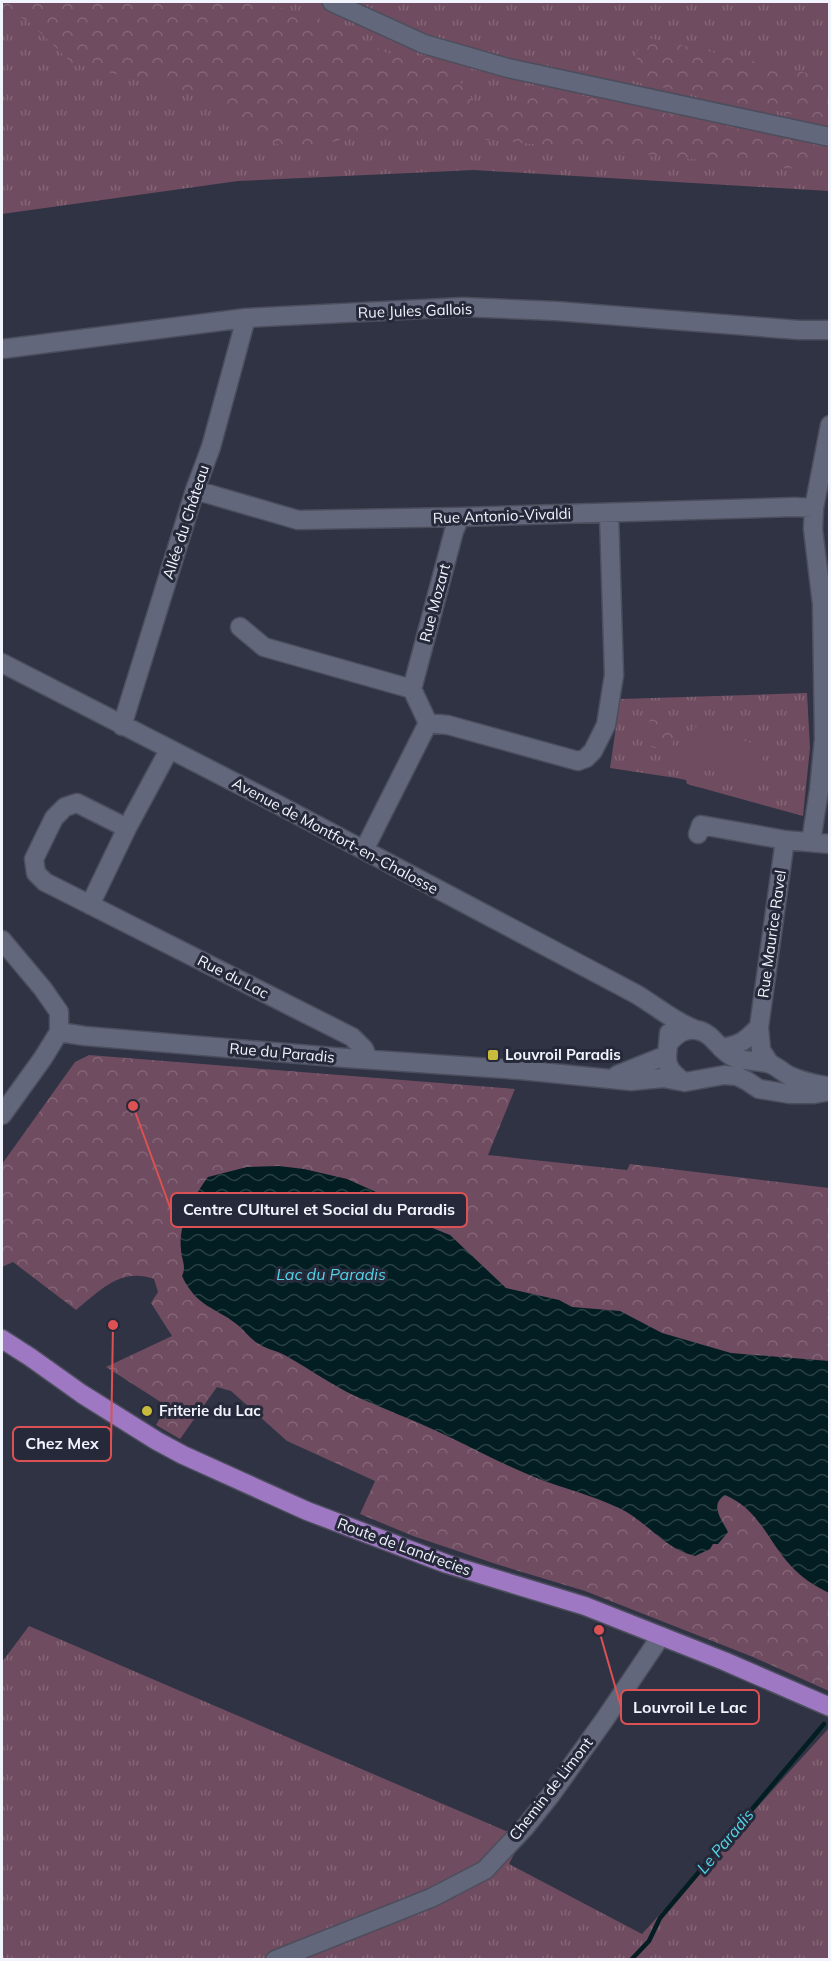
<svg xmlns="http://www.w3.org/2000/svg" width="831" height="1961" viewBox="0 0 831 1961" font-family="Mulish,sans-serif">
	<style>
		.grass { fill: url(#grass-tufts) }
		.forest { fill: url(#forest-crowns) }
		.pitch { fill: #6f4c5f }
		.water { fill: url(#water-waves) }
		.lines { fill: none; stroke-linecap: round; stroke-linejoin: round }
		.stream { stroke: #031e22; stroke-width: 4.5 }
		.minor-casing { stroke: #4c4e5d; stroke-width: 21 }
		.major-casing { stroke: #4c4e5d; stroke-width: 21 }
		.minor { stroke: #63677b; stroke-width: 18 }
		.major { stroke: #9e78c2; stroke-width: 18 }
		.poi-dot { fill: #c8bb3b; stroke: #26293a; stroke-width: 2 }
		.labels { text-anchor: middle; stroke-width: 6; stroke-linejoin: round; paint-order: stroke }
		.street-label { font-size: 15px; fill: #f2f4fd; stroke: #26293a }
		.poi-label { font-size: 15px; font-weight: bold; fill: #f2f4fd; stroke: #26293a; text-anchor: start }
		.water-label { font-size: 16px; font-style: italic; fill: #53d5e6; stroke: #26293a }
		.leader { fill: none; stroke: #dc5153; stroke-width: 2 }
		.callout-dot { fill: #dc5153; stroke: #26293a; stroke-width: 2 }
		.callout { fill: #26293a; stroke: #dc5153; stroke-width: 2 }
		.callout-label { font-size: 16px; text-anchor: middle; font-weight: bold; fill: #f2f4fd }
	</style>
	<defs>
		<pattern id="grass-tufts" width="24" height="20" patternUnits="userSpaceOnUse" patternTransform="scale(1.5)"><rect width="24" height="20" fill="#6f4c5f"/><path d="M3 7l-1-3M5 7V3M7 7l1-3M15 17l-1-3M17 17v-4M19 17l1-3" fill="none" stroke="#846677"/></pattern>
		<pattern id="forest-crowns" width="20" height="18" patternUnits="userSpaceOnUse" patternTransform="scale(1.5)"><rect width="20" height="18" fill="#6f4c5f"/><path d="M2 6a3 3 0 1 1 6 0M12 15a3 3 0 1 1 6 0" fill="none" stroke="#846677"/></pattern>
		<pattern id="water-waves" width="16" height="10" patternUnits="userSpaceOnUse" patternTransform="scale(1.5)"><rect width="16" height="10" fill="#031e22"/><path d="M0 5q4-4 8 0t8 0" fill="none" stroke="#283f43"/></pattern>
	</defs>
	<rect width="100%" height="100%" fill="#2f3344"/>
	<path class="grass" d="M2,2H829V191L474,170L238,181L2,214Z
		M807,693L810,748L803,816L687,784L686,780L676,778L610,768L620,699Z
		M29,1626L522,1838L509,1864L642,1934L829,1728V1959H2V1662Z"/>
	<path class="forest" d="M2,2H257L316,17L387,53L437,58L456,76L478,107L516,109L540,87L810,144L808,170L374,129L299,153L243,130L203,96L72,63L27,20L2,11Z
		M644,37L829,78V122L636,82L637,51Z
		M650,719L677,726L671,752L644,745Z
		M89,1055L515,1089L488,1155L627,1170L630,1164L829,1188V1691L753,1657L585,1591L499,1565L413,1536L360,1514L375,1481L287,1441L231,1391L217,1387L180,1439L156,1425L167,1406L106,1367L172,1336L151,1303L158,1292L154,1279C120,1267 100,1291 76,1310L13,1262L2,1267V1164L75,1062Z"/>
	<path class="pitch" d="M695,727L766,747L756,784L685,763Z"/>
	<path class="water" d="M279,1166L304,1169L347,1179L376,1192L425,1225L450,1235L506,1288L559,1300L572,1307L620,1311L662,1333L731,1353L829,1361V1593C815,1586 802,1578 791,1566C767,1540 760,1510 725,1495C709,1505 722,1520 728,1532L718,1544H713L710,1549L695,1556C664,1549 647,1521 619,1508C592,1495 562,1488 534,1477C502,1464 473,1448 443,1434C414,1420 384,1409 355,1396C332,1385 311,1370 288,1357C279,1351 268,1350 259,1344C251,1340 246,1332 239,1326C216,1307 197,1308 182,1276C187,1266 181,1259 181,1249C178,1224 194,1196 208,1177L247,1167Z"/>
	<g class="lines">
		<path class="stream" d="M631,1960L649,1941L660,1918L824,1724"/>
		<g class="minor-casing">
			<path id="minor" d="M332,2L424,44L508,68L830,137
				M2,349L246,318L463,307L556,311L799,330H830
				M195,490L298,520L460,517L795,507L814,508
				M240,627L264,647L412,689L428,723
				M2,663L273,802L636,994C656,1006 673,1021 694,1029
				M412,689L454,531L460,517
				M428,723L448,725L578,761L586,758L593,751L606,725L614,675L609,513
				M122,726L195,490L211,447L246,318
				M127,828L77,803L65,807L54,818L34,859L36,873L45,882L352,1037L364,1049L368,1059
				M698,834L701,825L785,840L830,844
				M811,842L819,790L824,739L822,604L813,529L814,508L830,425
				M364,850L428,723
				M90,905L127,828L169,750
				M2,940L43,989L59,1012V1032
				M59,1032L85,1036L346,1058L520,1070L631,1081L663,1078L685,1082L724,1075L737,1076L747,1081L759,1089L790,1094H814L830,1091
				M669,1033C668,1058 660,1065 684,1082
				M669,1043C676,1035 684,1028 696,1030C713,1032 719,1051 733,1057C745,1062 758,1060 770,1064C777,1066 783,1073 790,1076C801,1081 814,1084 826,1086
				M721,1048C741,1045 745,1041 759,1027
				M770,1064L761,1050L759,1027L785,840
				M617,1075L667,1055
				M2,1115L43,1058L59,1032
				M275,1960L431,1898L485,1870L526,1826L550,1796L605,1719L661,1636"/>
		</g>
		<g class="major-casing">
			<path id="major" d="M2,1339L30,1357L82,1394L157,1441L183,1455L307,1511L447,1564L585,1606L724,1661L830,1707"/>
		</g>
		<use href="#minor" class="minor"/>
		<use href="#major" class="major"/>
	</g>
	<g class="poi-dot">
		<rect x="487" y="1049" width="12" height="12" rx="3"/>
		<circle cx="147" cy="1411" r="6"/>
	</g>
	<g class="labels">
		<g class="street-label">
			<text transform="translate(415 311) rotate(-2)" y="5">Rue Jules Gallois</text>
			<text transform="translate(502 516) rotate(-2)" y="5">Rue Antonio-Vivaldi</text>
			<text transform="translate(186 522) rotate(-72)" y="5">Allée du Château</text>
			<text transform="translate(435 603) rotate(-75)" y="5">Rue Mozart</text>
			<text transform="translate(335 836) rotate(28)" y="5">Avenue de Montfort-en-Chalosse</text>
			<text transform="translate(772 934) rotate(-82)" y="5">Rue Maurice Ravel</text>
			<text transform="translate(233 977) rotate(27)" y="5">Rue du Lac</text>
			<text transform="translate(282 1053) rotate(5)" y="5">Rue du Paradis</text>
			<text transform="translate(404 1547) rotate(20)" y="5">Route de Landrecies</text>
			<text transform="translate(551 1789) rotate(-52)" y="5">Chemin de Limont</text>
		</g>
		<g class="poi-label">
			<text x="505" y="1060">Louvroil Paradis</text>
			<text x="159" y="1416">Friterie du Lac</text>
		</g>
		<g class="water-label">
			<text x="331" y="1280">Lac du Paradis</text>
			<text transform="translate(725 1841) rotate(-50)" y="6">Le Paradis</text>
		</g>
	</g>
	<path class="leader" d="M133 1106L171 1210M113 1325L111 1444M599 1630L621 1707"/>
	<g class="callout-dot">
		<circle cx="133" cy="1106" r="6"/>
		<circle cx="113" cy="1325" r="6"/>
		<circle cx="599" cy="1630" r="6"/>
	</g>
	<g class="callout">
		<rect x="171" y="1193" width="296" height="34" rx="6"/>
		<rect x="13" y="1427" width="98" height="34" rx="6"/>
		<rect x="621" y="1690" width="138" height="34" rx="6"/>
	</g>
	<g class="callout-label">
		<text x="319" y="1215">Centre CUlturel et Social du Paradis</text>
		<text x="62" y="1449">Chez Mex</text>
		<text x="690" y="1713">Louvroil Le Lac</text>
	</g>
	<rect width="831" height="1961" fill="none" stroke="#f2f4fd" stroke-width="6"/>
</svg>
